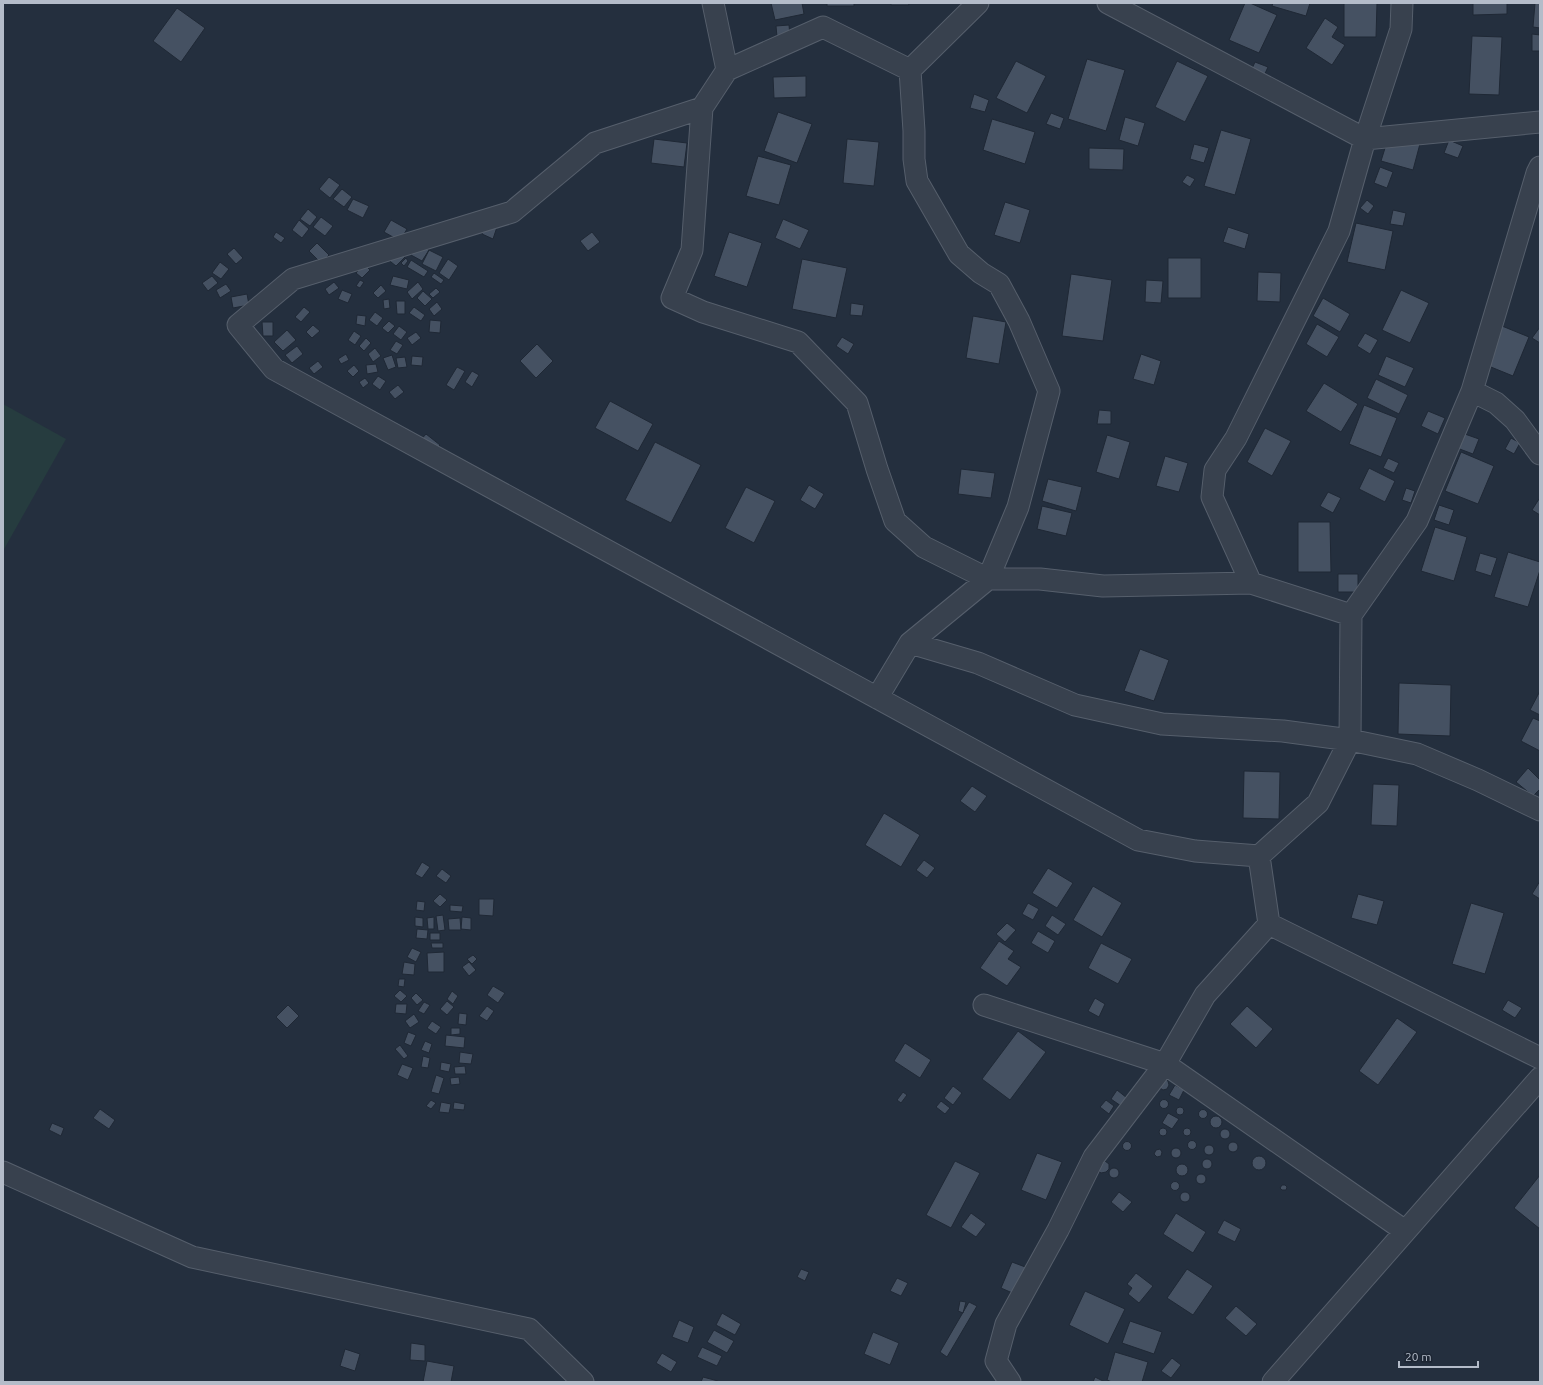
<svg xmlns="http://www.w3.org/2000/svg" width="1543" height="1385" viewBox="0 0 1543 1385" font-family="Ubuntu,sans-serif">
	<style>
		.green { fill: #263c3f }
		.building { fill: #455162; stroke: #1f2835 }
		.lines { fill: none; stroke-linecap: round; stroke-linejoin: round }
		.minor-casing { stroke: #565f6c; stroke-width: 23 }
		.minor { stroke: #38414e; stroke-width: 21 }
	</style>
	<rect width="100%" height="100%" fill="#242f3e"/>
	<path class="green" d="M3,404L66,439L3,551Z"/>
	<path class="building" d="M771,3H802L804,14L775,20Z
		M827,3H854V6H827Z
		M891,3H908L909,5H891Z
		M1245,3H1250L1277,15L1259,53L1229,40Z
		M1273,3H1310L1306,16L1272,6Z
		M1344,3H1377L1376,37H1344Z
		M1473,3H1507V14L1473,15Z
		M1535,3H1540V28L1533,27Z
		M177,8L205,28L181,62L153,41Z
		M1325,18L1338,27L1332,37L1345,45L1332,65L1306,48Z
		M789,25L790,36L777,37L776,26Z
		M1532,34L1540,35V51H1532Z
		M1472,36L1502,37L1499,95L1469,94Z
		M1087,59L1125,70L1106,131L1068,119Z
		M1016,61L1046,76L1027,113L996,98Z
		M1177,61L1208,76L1185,122L1155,107Z
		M1255,62L1268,67L1262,80L1249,75Z
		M806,76V97L774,98L773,77Z
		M974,94L989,100L985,112L970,108Z
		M778,112L812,124L797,163L764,151Z
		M1051,113L1064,118L1060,129L1046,124Z
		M1125,117L1145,123L1138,146L1119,140Z
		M992,119L1035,132L1025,164L983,150Z
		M1221,130L1251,139L1235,195L1204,186Z
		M1390,132L1421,140L1413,170L1381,161Z
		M654,139L687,143L684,167L651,163Z
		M847,139L879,142L874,186L843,183Z
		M1449,140L1463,146L1458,158L1444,153Z
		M1194,144L1209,148L1204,163L1190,159Z
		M1089,148L1124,149L1123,170L1089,169Z
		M758,156L791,165L779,205L746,196Z
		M1380,167L1393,172L1387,188L1374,183Z
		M1187,175L1195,179L1190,187L1182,182Z
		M329,177L340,185L330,198L319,189Z
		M342,189L352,197L344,207L333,199Z
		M353,199L369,206L363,218L347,210Z
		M1367,200L1374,206L1368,214L1360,208Z
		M1005,202L1030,210L1020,243L994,235Z
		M308,209L317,217L310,226L300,219Z
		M1393,210L1406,213L1403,226L1390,224Z
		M321,217L333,226L325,236L313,227Z
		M783,219L809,230L800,249L775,238Z
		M299,220L309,229L302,238L292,230Z
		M391,220L407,229L400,241L384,232Z
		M487,223L497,227L493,239L482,234Z
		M1356,223L1393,231L1385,270L1347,262Z
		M1228,227L1249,234L1245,249L1223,242Z
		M276,232L285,238L281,243L273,237Z
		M592,232L600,242L588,251L580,241Z
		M729,232L762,243L747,287L714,276Z
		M385,240L405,257L396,266L376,250Z
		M317,243L329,255L321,263L309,251Z
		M418,244L429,250L422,261L411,255Z
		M234,248L243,258L236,264L227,254Z
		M429,250L443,257L436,271L422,264Z
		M406,258L408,261L404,266L401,263Z
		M1168,258H1201V298H1168Z
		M448,259L458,266L449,280L439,273Z
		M802,259L847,268L836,318L792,309Z
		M411,260L428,271L424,277L407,267Z
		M220,262L229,269L221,279L212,273Z
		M364,264L370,270L362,278L356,273Z
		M1258,272L1281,273L1280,302L1257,301Z
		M434,273L444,280L441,284L431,277Z
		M1071,274L1112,280L1103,341L1062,336Z
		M212,276L218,283L208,291L202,283Z
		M393,276L409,280L407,289L390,285Z
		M360,280L364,282L360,288L356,286Z
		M1146,280L1163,281L1161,303L1145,302Z
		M334,282L339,288L329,295L325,289Z
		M418,282L423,289L412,299L407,292Z
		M226,284L231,291L220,298L216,290Z
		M381,285L386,291L378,298L373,293Z
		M436,288L440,292L433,298L429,294Z
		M342,290L352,294L348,303L338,299Z
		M1401,290L1429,303L1410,343L1382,330Z
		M423,291L432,299L425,306L417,298Z
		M247,294L249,305L233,308L231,297Z
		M1323,298L1350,314L1340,332L1313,316Z
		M389,299L390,308L384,309L383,300Z
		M396,301H405V314H397Z
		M437,302L442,309L434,316L429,309Z
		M851,303L864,305L862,316L850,315Z
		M304,307L310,312L301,322L295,317Z
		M414,307L425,315L421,321L409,313Z
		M375,312L383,318L377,326L369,320Z
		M357,315L366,316L365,326L356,324Z
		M973,316L1006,322L999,364L966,358Z
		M430,320L441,321L440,333L429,332Z
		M389,321L395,326L388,333L382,328Z
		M262,322H273V336H263Z
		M1317,324L1339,337L1327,357L1306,344Z
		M313,325L320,331L312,338L306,332Z
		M399,326L407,332L401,340L393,334Z
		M1502,326L1529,337L1513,376L1486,365Z
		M1540,327V343L1532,338Z
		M287,330L296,340L283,351L274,342Z
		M354,331L361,336L355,345L348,340Z
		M416,332L421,338L412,345L407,338Z
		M1365,333L1378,340L1370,354L1357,346Z
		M842,337L854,344L848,354L836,346Z
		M366,338L371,343L364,351L359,346Z
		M396,341L403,345L397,354L390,350Z
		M537,344L553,361L536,378L520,361Z
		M297,346L303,354L292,363L285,355Z
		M375,348L381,356L373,362L368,354Z
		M346,354L349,360L341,364L338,359Z
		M1141,354L1161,361L1154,385L1133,379Z
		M392,355L396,367L388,370L383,358Z
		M412,356L423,357L422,366L411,365Z
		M1386,356L1414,368L1405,387L1378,375Z
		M405,357L407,367L398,368L396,358Z
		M318,361L323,367L314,374L309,368Z
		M376,364L378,372L367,374L366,365Z
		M354,365L359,371L353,377L347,371Z
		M457,367L465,371L454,390L446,385Z
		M472,371L479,375L472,387L465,382Z
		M378,376L386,381L380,390L372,384Z
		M365,378L369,383L363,388L359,382Z
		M1376,379L1408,395L1399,414L1367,398Z
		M1324,383L1358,404L1341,432L1306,411Z
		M398,385L404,392L395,399L389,392Z
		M610,401L653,424L638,451L595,428Z
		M1364,405L1397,418L1381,457L1349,444Z
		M1099,410L1111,411V424H1097Z
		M1428,411L1445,418L1438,434L1421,426Z
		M1265,428L1291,441L1272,476L1247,462Z
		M1462,433L1479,439L1473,454L1457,448Z
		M426,434L440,445L433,454L418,443Z
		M1107,435L1130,442L1119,479L1096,472Z
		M1511,438L1520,443L1514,454L1505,449Z
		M655,442L701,465L671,523L625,500Z
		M1461,452L1494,466L1478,504L1445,491Z
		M1165,456L1188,463L1179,492L1156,486Z
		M1388,458L1399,463L1394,473L1383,468Z
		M1369,468L1395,481L1385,502L1359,489Z
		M961,469L995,473L991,498L958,494Z
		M1048,479L1082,487L1076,511L1042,501Z
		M809,485L824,494L815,509L800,500Z
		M746,487L775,501L754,543L725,528Z
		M1406,488L1415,491L1411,503L1402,500Z
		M1328,492L1341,498L1333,513L1320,506Z
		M1539,499L1540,500V515L1532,510Z
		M1439,505L1454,510L1449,525L1434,520Z
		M1042,506L1072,513L1066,536L1037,529Z
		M1298,522H1330L1331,572H1298Z
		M1435,527L1467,537L1454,581L1421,571Z
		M1508,552L1540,562V570L1528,607L1494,597Z
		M1480,553L1497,558L1491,576L1475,571Z
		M1338,574H1358V592H1338Z
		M1140,649L1169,660L1154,701L1124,691Z
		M1399,683L1451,685L1450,736L1398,734Z
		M1540,691V715L1530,710Z
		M1533,718L1540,721V751L1521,741Z
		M1528,768L1540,780V789L1533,796L1516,782Z
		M1244,771L1280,772L1279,819L1243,818Z
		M1373,784L1399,785L1397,826L1371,825Z
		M972,786L987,796L975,812L960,801Z
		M884,813L920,835L901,867L865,845Z
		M924,860L935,868L927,878L916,870Z
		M422,862L430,867L422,878L415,874Z
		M1048,868L1073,883L1057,908L1032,893Z
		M442,869L451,876L446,883L436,876Z
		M1540,881V899L1532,894Z
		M1093,886L1122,903L1102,937L1073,920Z
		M440,894L447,900L440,907L433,901Z
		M1358,894L1384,901L1377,925L1351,918Z
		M479,899H494L493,916L479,915Z
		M417,901L425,902L424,911L416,910Z
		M1028,903L1039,909L1033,920L1022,914Z
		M1471,903L1504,913L1485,974L1452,964Z
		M450,905L463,906L462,912L450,911Z
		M443,915L445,930L438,931L436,916Z
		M1052,915L1066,924L1058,935L1045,926Z
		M415,917L423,918V927L415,926Z
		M434,917V929H428L427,918Z
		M462,917L471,918V930L461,929Z
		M460,918L461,930H449L448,919Z
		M1007,923L1016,930L1005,942L996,934Z
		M417,929L428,930L427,939L416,938Z
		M1038,931L1055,941L1048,953L1031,943Z
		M430,933H440V940H430Z
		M999,941L1014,951L1008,959L1021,967L1007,986L980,968Z
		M431,943H443V948H432Z
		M1101,943L1132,959L1118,984L1088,968Z
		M412,948L421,952L416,962L407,957Z
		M444,952V972H428L427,953Z
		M473,955L477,959L472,964L467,959Z
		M404,962L415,964L414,975L402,974Z
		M469,962L476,970L469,976L462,967Z
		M399,979H405L404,987L398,986Z
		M493,986L505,993L498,1003L487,995Z
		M400,990L407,996L401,1002L394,996Z
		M452,991L458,996L453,1004L447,999Z
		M416,993L423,1000L417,1005L411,998Z
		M1095,998L1105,1004L1099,1017L1088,1011Z
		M1508,1000L1522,1008L1515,1018L1502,1010Z
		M447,1001L454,1007L447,1015L440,1009Z
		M424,1002L430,1005L424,1014L418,1011Z
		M396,1004H407L406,1014L395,1013Z
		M288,1005L299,1016L287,1028L276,1017Z
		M487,1006L494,1011L487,1021L479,1016Z
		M1247,1006L1273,1029L1256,1048L1230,1024Z
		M459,1013L467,1014L466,1025L458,1024Z
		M414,1014L419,1022L410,1028L405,1021Z
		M1397,1018L1417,1032L1378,1085L1359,1071Z
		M432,1021L441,1027L436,1034L427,1028Z
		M451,1028H460V1034L451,1035Z
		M1018,1031L1046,1052L1010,1100L982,1079Z
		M408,1032L416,1035L411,1046L404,1043Z
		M446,1035L465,1037L464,1048L445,1046Z
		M425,1041L432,1044L429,1053L421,1050Z
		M905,1043L931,1060L920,1078L894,1061Z
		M400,1045L408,1056L404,1059L395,1049Z
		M460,1052L473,1054L471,1064L459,1063Z
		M423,1056L430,1058L428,1068L421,1067Z
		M441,1062L451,1064L449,1072L440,1070Z
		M402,1064L413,1068L408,1080L397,1075Z
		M465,1066L466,1074H455L454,1067Z
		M436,1075L444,1078L439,1094L431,1092Z
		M459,1077L460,1084L451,1085L450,1078Z
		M1165,1079L1168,1081L1169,1085L1167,1089L1163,1090L1160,1088Z
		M1175,1085L1184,1090L1179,1100L1169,1095Z
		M953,1086L962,1093L953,1105L944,1098Z
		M1117,1090L1127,1098L1121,1106L1111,1099Z
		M903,1092L907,1095L901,1103L897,1100Z
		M1159.5 1104a4.5 4.5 0 1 1 9 0a4.5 4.5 0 1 1-9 0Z
		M431,1100L436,1103L431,1109L426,1106Z
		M1106,1100L1114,1106L1109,1114L1100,1107Z
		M941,1101L950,1108L945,1114L936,1107Z
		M441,1102L451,1104L449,1113L439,1112Z
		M454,1102L465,1104L464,1110L453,1109Z
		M1176 1111a4 4 0 1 1 8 0a4 4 0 1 1-8 0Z
		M100,1109L115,1120L109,1129L93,1118Z
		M1198.5 1114a4.5 4.5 0 1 1 9 0a4.5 4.5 0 1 1-9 0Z
		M1168,1113L1179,1119L1172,1129L1162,1123Z
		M1210 1122a6 6 0 1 1 12 0a6 6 0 1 1-12 0Z
		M52,1123L64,1128L61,1136L49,1130Z
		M1183 1132a4 4 0 1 1 8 0a4 4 0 1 1-8 0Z
		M1159 1132a4 4 0 1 1 8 0a4 4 0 1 1-8 0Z
		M1220 1134a5 5 0 1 1 10 0a5 5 0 1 1-10 0Z
		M1187.5 1145a4.5 4.5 0 1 1 9 0a4.5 4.5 0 1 1-9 0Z
		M1122.5 1146a4.5 4.5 0 1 1 9 0a4.5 4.5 0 1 1-9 0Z
		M1228 1147a5 5 0 1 1 10 0a5 5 0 1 1-10 0Z
		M1204 1150a5 5 0 1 1 10 0a5 5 0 1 1-10 0Z
		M1171 1153a5 5 0 1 1 10 0a5 5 0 1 1-10 0Z
		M1160,1149L1162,1152L1161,1156L1157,1157L1154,1154L1156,1150Z
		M1037,1153L1062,1162L1046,1200L1021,1190Z
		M1252 1163a7 7 0 1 1 14 0a7 7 0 1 1-14 0Z
		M1202 1164a5 5 0 1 1 10 0a5 5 0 1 1-10 0Z
		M955,1161L980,1173L951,1228L926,1215Z
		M1105,1161L1109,1164V1169L1106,1172L1101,1173L1097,1170L1100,1162Z
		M1176 1170a6 6 0 1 1 12 0a6 6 0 1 1-12 0Z
		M1109 1173a5 5 0 1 1 10 0a5 5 0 1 1-10 0Z
		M1196 1179a5 5 0 1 1 10 0a5 5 0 1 1-10 0Z
		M1540,1175V1229L1514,1208Z
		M1170.5 1186a4.5 4.5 0 1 1 9 0a4.5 4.5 0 1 1-9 0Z
		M1282,1185H1285L1287,1187L1286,1190H1282L1280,1188Z
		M1180 1197a5 5 0 1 1 10 0a5 5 0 1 1-10 0Z
		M1119,1192L1132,1202L1123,1212L1111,1202Z
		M971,1213L986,1224L976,1237L961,1227Z
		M1176,1213L1206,1232L1193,1253L1163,1234Z
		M1224,1220L1241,1229L1235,1242L1217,1233Z
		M1012,1262L1028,1268L1017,1295L1001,1288Z
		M801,1269L809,1272L805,1281L797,1277Z
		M1187,1269L1213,1286L1193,1315L1167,1298Z
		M1136,1273L1153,1286L1139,1303L1128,1294L1132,1288L1127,1284Z
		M897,1278L908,1283L901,1296L890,1291Z
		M1085,1291L1125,1309L1108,1344L1069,1325Z
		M960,1301L966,1302L963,1313L958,1311Z
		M969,1302L977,1306L947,1357L940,1352Z
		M1236,1306L1257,1324L1246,1336L1225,1318Z
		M722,1313L741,1324L735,1335L716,1325Z
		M679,1320L694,1327L688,1343L672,1337Z
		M1130,1321L1162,1332L1154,1354L1122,1343Z
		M714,1330L734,1341L727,1353L707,1342Z
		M873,1332L899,1343L890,1365L864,1354Z
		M411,1343L425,1345V1361L410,1360Z
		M702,1347L722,1356L717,1366L697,1357Z
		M345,1349L360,1354L355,1371L340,1366Z
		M1115,1352L1148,1362L1142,1382H1112L1107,1380Z
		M662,1353L677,1362L671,1372L656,1363Z
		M1172,1358L1181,1365L1171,1378L1161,1371Z
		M427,1361L454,1366L451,1382H423Z
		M703,1377L718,1381V1382H701Z
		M1095,1377L1105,1382H1093Z"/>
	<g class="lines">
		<g class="minor-casing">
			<path id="minor" d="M713,3L727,70L702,108L595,143L512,212L293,279L238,325L274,369L1138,840L1195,851L1259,856L1318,803L1350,740L1351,615L1417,521L1472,391L1537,173L1540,167
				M1108,3L1365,139L1540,122
				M727,70L823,27L910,70
				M702,108L692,250L672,298L703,312L798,342L857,403L877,469L895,521L924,547L988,579H1040L1103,586L1251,583L1351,615
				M1472,391L1496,403L1515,420L1540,454
				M1251,583L1212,497L1215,470L1236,438L1339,231L1365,139L1401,29L1402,3
				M910,643L978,663L1075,705L1162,724L1283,731L1350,740L1417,754L1478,780L1540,810
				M877,698L910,643L988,579L1018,507L1049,391L1019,321L999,284L981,273L959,254L917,181L914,159V131L910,70L978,3
				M1269,924L1540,1058
				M984,1005L1165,1064L1405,1231
				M3,1172L192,1257L529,1329L583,1382
				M1010,1382L996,1361L1006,1324L1058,1230L1094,1157L1165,1064L1205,995L1269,924L1259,856
				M1273,1382L1540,1078"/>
		</g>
		<use href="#minor" class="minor"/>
	</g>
	<rect width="1543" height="1385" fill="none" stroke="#b4bcc9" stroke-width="8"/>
	<path d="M1399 1361v6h79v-6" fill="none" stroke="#b4bcc9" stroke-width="2"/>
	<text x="1405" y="1361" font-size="12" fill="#b4bcc9" stroke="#1d2633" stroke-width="3" paint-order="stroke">20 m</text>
</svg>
